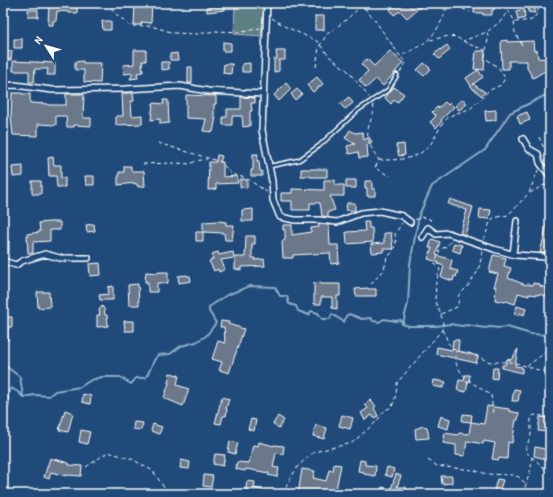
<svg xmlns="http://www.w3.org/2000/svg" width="553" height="497" viewBox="0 0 553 497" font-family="'Patrick Hand',sans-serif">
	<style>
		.green { fill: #5d7e82; stroke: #aebec0 }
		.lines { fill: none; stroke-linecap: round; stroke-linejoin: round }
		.stream { stroke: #8facc6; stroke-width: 2 }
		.building { fill: #6b7889; stroke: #fff }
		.service-casing { stroke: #fff; stroke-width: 5.5 }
		.minor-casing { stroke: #fff; stroke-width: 8 }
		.path { stroke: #fff; stroke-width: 1; stroke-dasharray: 4 3; stroke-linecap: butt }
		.service { stroke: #1f4a7a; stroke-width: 2.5 }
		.minor { stroke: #1f4a7a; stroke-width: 5 }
	</style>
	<rect width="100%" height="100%" fill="#1f4a7a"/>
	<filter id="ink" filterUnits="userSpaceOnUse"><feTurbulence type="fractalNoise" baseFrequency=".025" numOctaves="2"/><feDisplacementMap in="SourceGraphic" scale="8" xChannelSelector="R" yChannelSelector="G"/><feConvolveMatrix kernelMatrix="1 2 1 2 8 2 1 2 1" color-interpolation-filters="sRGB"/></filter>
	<g filter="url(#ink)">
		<path class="green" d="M264,3L261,36L234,34L235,4Z"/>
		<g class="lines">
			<path class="stream" d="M403,323L408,303L410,264L419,215L432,186L485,150L510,113L550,93
				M3,364L20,377L23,396
				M3,403L5,407L7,408L9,405L8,395L11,388L18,392L23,397L35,395L49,396L55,391L80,387L91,380L102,377H120L131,384L136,378H145C152,370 150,364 158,355L170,354L181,346L196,342L206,336L216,323L209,311V307L227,295L250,286L275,287L280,296H287L289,304L296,306L298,311L309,315L311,311L318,313L322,319H330L332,314L344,322L346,316L349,314L362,319L371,318L373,321L379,322L384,319L396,321L401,320L402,324L409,326H436L450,324L462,326L467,325L485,328L490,327L499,328L507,327L531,334L550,335"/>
		</g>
		<path class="building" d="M49,3H77V13H69V12L57,11L56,21H53V25H48Z
			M135,3H152L151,23L142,22L141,25H134Z
			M216,3H225V10L207,12V4Z
			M397,3H407L412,8L417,3H425L407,18L400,11L394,15L390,9Z
			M474,3H482L483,5H494V10H492V15H483V13H474Z
			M529,3H535V13L528,12Z
			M524,9L525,18L518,20L516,11Z
			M28,10H38V17H28Z
			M315,16H324V30H315Z
			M102,21H111V30H103Z
			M14,39H22V48H14Z
			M507,40V42L533,41L534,51L537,50L538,58L550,59V68L533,78L527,68V61H509V69H502L501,41Z
			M223,42L231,43V51H223Z
			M447,45L450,50L439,59L434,54Z
			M134,50H146V61H142L143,72L137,73L138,78L130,79L133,73L124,74L123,65L134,64Z
			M3,51H12L11,60L3,59Z
			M276,51H285V60H279V71L274,72V59H277Z
			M390,51L403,63L383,86L376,79L366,88L359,80L368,71L361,64L367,59L374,66Z
			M476,51H485L484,70L474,69Z
			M177,53L178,60H170V54Z
			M13,61L55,63V75H47L48,69H35L34,82H29V71H13Z
			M83,61V63H101L100,83L84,82V70H75V62Z
			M161,62H169V69L161,70Z
			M250,63V72H242V64Z
			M424,63L431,69L424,76L417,70Z
			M224,64H232L231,74L223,73Z
			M188,67H192V83H188Z
			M478,70L483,77L473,84L485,92L482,96L473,89L466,78Z
			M317,77L323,84L313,92L307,85Z
			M286,83L291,89L279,101L274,95Z
			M394,87L404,94L398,102L394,100L391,104L385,98Z
			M297,89L302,94L295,100L291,94Z
			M12,93H22V94H30V103L48,104V105H66V94H84L83,118H91V126L74,125V127H67L66,116H56V125L38,124V136L13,135L11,117Z
			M122,93H133L134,101H131L132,116L142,115V124L116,125V116H123Z
			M186,95L216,96V104H214V118L216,117L213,132L203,131L206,119L186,118Z
			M241,97L255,98V103H251L252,111H250V126L243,127L242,116H232V125H223V117H227V109H241Z
			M349,97L353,103L345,109L340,104Z
			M463,99L467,104L459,110L455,106Z
			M163,100H168L169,123L160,124V119L151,120L153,103L164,104Z
			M445,102L448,105L450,103L454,107L441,120L442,121L436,128L430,122L436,116L432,112L437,107L438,108Z
			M496,110V120L486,121L485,111Z
			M527,112L530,120L520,124L517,116Z
			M350,130L355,133L362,132L363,134L364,140L369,137L372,142L367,145L368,157L359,158L358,152L349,154L347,146L355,144L345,138Z
			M404,144L405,155L399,156L396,145Z
			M253,154H258L257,161H259L260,171H262V176H251V170H253Z
			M217,155L222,156L220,162H223V177L237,176L238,183L216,184V189L208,190L209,162H216Z
			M53,157L54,165H61V178H65V187H57L56,176H49L48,158Z
			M23,166V176L13,177L12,167Z
			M124,166H131V171H144L145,186L138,187L137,184H135V183L118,185V177H119V172H124Z
			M301,169H327V177H310V176H301Z
			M85,176H94V185H86Z
			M240,179L247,180V188L240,187Z
			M324,180H335V185H344V196H330L335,210L328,212V217L322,216L320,203H310V210H292V201H281V193H292V189L324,190Z
			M346,180H356V188H346Z
			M32,181H41V194H32Z
			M365,181H372V189H375V196H367V188H365Z
			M450,199L473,207L465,235L460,233L467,210L448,204Z
			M347,203H355V211L346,210Z
			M253,209V221H242V210Z
			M480,209L491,210L489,219L479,218Z
			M548,220H550V232L547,245L549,246L547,253H540Z
			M219,221L226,222V225H234L232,240H225L224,233L203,232V222Z
			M49,222H60V230H50V241L33,242V253H28L27,234L40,232L39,223Z
			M364,222H369V228H372L373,242L347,244L346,232L365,231Z
			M94,224L95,231L87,232L86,225Z
			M318,224L329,225L330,245H338L339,263L331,264L330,253L293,255V258H283L282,241L285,240V230H283V225H292V235L311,232V228L319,227Z
			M196,232H203V241H196Z
			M384,233H391L393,249H383V252L372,253L371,244L384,243Z
			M246,236H255V244H252V258H255V260L264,259L265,266L241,267V270L235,269V257H245Z
			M432,239L440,242L436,255L452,260L450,269L458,271L456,277L454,276L453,281L441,277L444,266L438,264V262L428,259L432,248H429Z
			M9,241V252H3V242Z
			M454,243L462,245L460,253L452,250Z
			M218,252L219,255L233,252L234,258L221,260L225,269L219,272L218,269L214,271L209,261L213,259L212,254Z
			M493,255L506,258L504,266L511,268L508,278L526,285L527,284L533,285V283L540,284V286L550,289V297L538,294V295L529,294V296L518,293L515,304L506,301L505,302L495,300L496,287H494L498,274L489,272Z
			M100,263L101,275L90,276L89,264Z
			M146,272L158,273V272H168V283H157V292H148V282H145Z
			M187,275V276H190L191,281L179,283L178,276Z
			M321,282V284H340V296H337V309L332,308V297H321V304H314V283Z
			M138,284L139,305H129L128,285Z
			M113,286V300H100L99,295L109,294L108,287Z
			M368,288V289H376V296H356L355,289Z
			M37,292H49L50,307L38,308Z
			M102,306L104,309L105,315H107L108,326L97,327V315H100L99,310Z
			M517,306L526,309L524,315L520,313L519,316L514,314Z
			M3,317H12V327H8V340H3Z
			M124,321H134V331H125Z
			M221,321L229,322L228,324L244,329L229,373L219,370L222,362L212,359L218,341L225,343L224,327H220Z
			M453,340H459L458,351L478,356L476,363L436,354L437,347L452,350Z
			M518,349L515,366L522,367V373L502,368V365H505L507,359L511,360Z
			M493,368H498L497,379L492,378Z
			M170,373L179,375L177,385L189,389L183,406L164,398L169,383H168Z
			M465,375H470L469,382H466H468L466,392L457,390L459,380L464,381Z
			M434,380L446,382L443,388L433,386Z
			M514,389L520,390L518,401H512Z
			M83,394L91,396L90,404L82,402Z
			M222,397L229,399L226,409H227L226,416H223L221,424L215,423Z
			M370,400L376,406L374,408L378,416L374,418L372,415L365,420L361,413L368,408L365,405Z
			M487,406L509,409V411L519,413L518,420H516L512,443L508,442L507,459L499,458V460L492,459L495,443L484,441L483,444L467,441L465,456L456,455V445L443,443L445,433L458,435L459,433L469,434L471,422L484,424Z
			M65,410L73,413L68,432L59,430Z
			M463,414L472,415L471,422L462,421Z
			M342,415L353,418L350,429L339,426Z
			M278,416L284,420L279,428L273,424Z
			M441,416L450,419L448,429L438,426Z
			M540,417L550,418V432L538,431Z
			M251,419L256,420L254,431L248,429Z
			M134,422L143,423L141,430L133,429Z
			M153,424L162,427L159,434L151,431Z
			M316,425L327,428L324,439L313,436Z
			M423,426L427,427L429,438L416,439L415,429Z
			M81,430L90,432L87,444L79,442Z
			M230,441L238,443L235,454L228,452Z
			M259,442L274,446V445L284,446L283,454L276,453L273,467L279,468L277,477L268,475L269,473L246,469L245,471L236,469L237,462L249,463L253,445L258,446Z
			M535,447L550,450V460L534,456Z
			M215,454L225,455L223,466L213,464Z
			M50,458L69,463V465L82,466L81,476L66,475V476L51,472L49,479L44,477Z
			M181,460L190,462L189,469L180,468Z
			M360,460L365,461V465L376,466L375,476L364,474V472L358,471Z
			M334,464L341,465L335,494H326L312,491L311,494H298L302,469L315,471L313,478L326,481L329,470L333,471Z
			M387,467L394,469L392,477L385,475Z
			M396,474L401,476L397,487H406V494H381L382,487L391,489Z
			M204,475L213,476L211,487L203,486Z
			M441,476H452V483L442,484Z
			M497,479L503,480L500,489L504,490L503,494H493Z
			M247,481L255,482L254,488L270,492L269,494H245Z"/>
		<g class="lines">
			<g class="service-casing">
				<path id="service" d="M452,3H453
					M270,166L299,160L319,146L358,110L388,90L397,75"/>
			</g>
			<g class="minor-casing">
				<path id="minor" d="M267,3L262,130L272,181L273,200L280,217L295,220H319L337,222L361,213L380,211L402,216L410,222
					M3,86L15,85L52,90L126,89L180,86L208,91L263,94
					M523,139L529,149L538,154L540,163L550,176
					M422,237L428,228L436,234L448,233L494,249L515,255L546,257L550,259
					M513,254L517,221
					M3,261L16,265L22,261L45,254L60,258H88"/>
			</g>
			<path class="path" d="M107,3L116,14L130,26H151L174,33L198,34L215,31L243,32L260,28
				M360,3L374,19L400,56C421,46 431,42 442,20C445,15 445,10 449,6
				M439,3L445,10
				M509,3L508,10L514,20L515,33L522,45
				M456,6L470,12
				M272,18L284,26L317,41L330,57L347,70L369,97
				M515,22L532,20L538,13V3
				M488,31L501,21L508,11
				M430,40L449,36L456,37L468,44L485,50
				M316,67L319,47L327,34L346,20L362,5L363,3
				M400,72L406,63L400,56
				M373,105C376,114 369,120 368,130C366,141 373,151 379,160L375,168L390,176
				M539,137L543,146V150
				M158,143L221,162L231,174L246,178L267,192
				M379,160C402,160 423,160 435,137C438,131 443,121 449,117C454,113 462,112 469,109C474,107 475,102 481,100L488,91L501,85L505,78L499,68L485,58C485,49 490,39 487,32L463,41
				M143,164L175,163L190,164L196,161L207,159
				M530,193L544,185L550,188
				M415,220L420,217L430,219L431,223
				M484,240L490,222L493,218L508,215L529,193L538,170
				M371,284L384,270L387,257L392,253L396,244L395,234L402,223
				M441,314L457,307L459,300L458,296L468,286L478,271L483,251
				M442,330L446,337L448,343L456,351
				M527,366L542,355L550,347
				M493,413L491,395C477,386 450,372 456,351L469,353L490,362H513L538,370L544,371L550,370
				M550,417L534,415L531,418V435L525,451L550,473
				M428,460L437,466L473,470L487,474L513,475L519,477L526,484
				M86,467L108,452L132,459L153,471L163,486L172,494
				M285,494L287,484L298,466L314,452L352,443L376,422L385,410L392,407L396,395L397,383L442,330L443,322L440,312L435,302L436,282L440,269L435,264L440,249L446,247L452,240
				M523,494L531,468L532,457"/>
			<use href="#service" class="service"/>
			<use href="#minor" class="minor"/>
		</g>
	</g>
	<rect width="553" height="497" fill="none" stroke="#1f4a7a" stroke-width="16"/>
	<rect x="8" y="8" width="537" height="481" fill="none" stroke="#fff" stroke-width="1.5" filter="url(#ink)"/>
	<g transform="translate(46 46) rotate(307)" stroke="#1f4a7a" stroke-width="3" paint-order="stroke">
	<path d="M0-3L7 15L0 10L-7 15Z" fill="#ffffff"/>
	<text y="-6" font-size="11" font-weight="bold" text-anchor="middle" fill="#ffffff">N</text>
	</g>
</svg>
